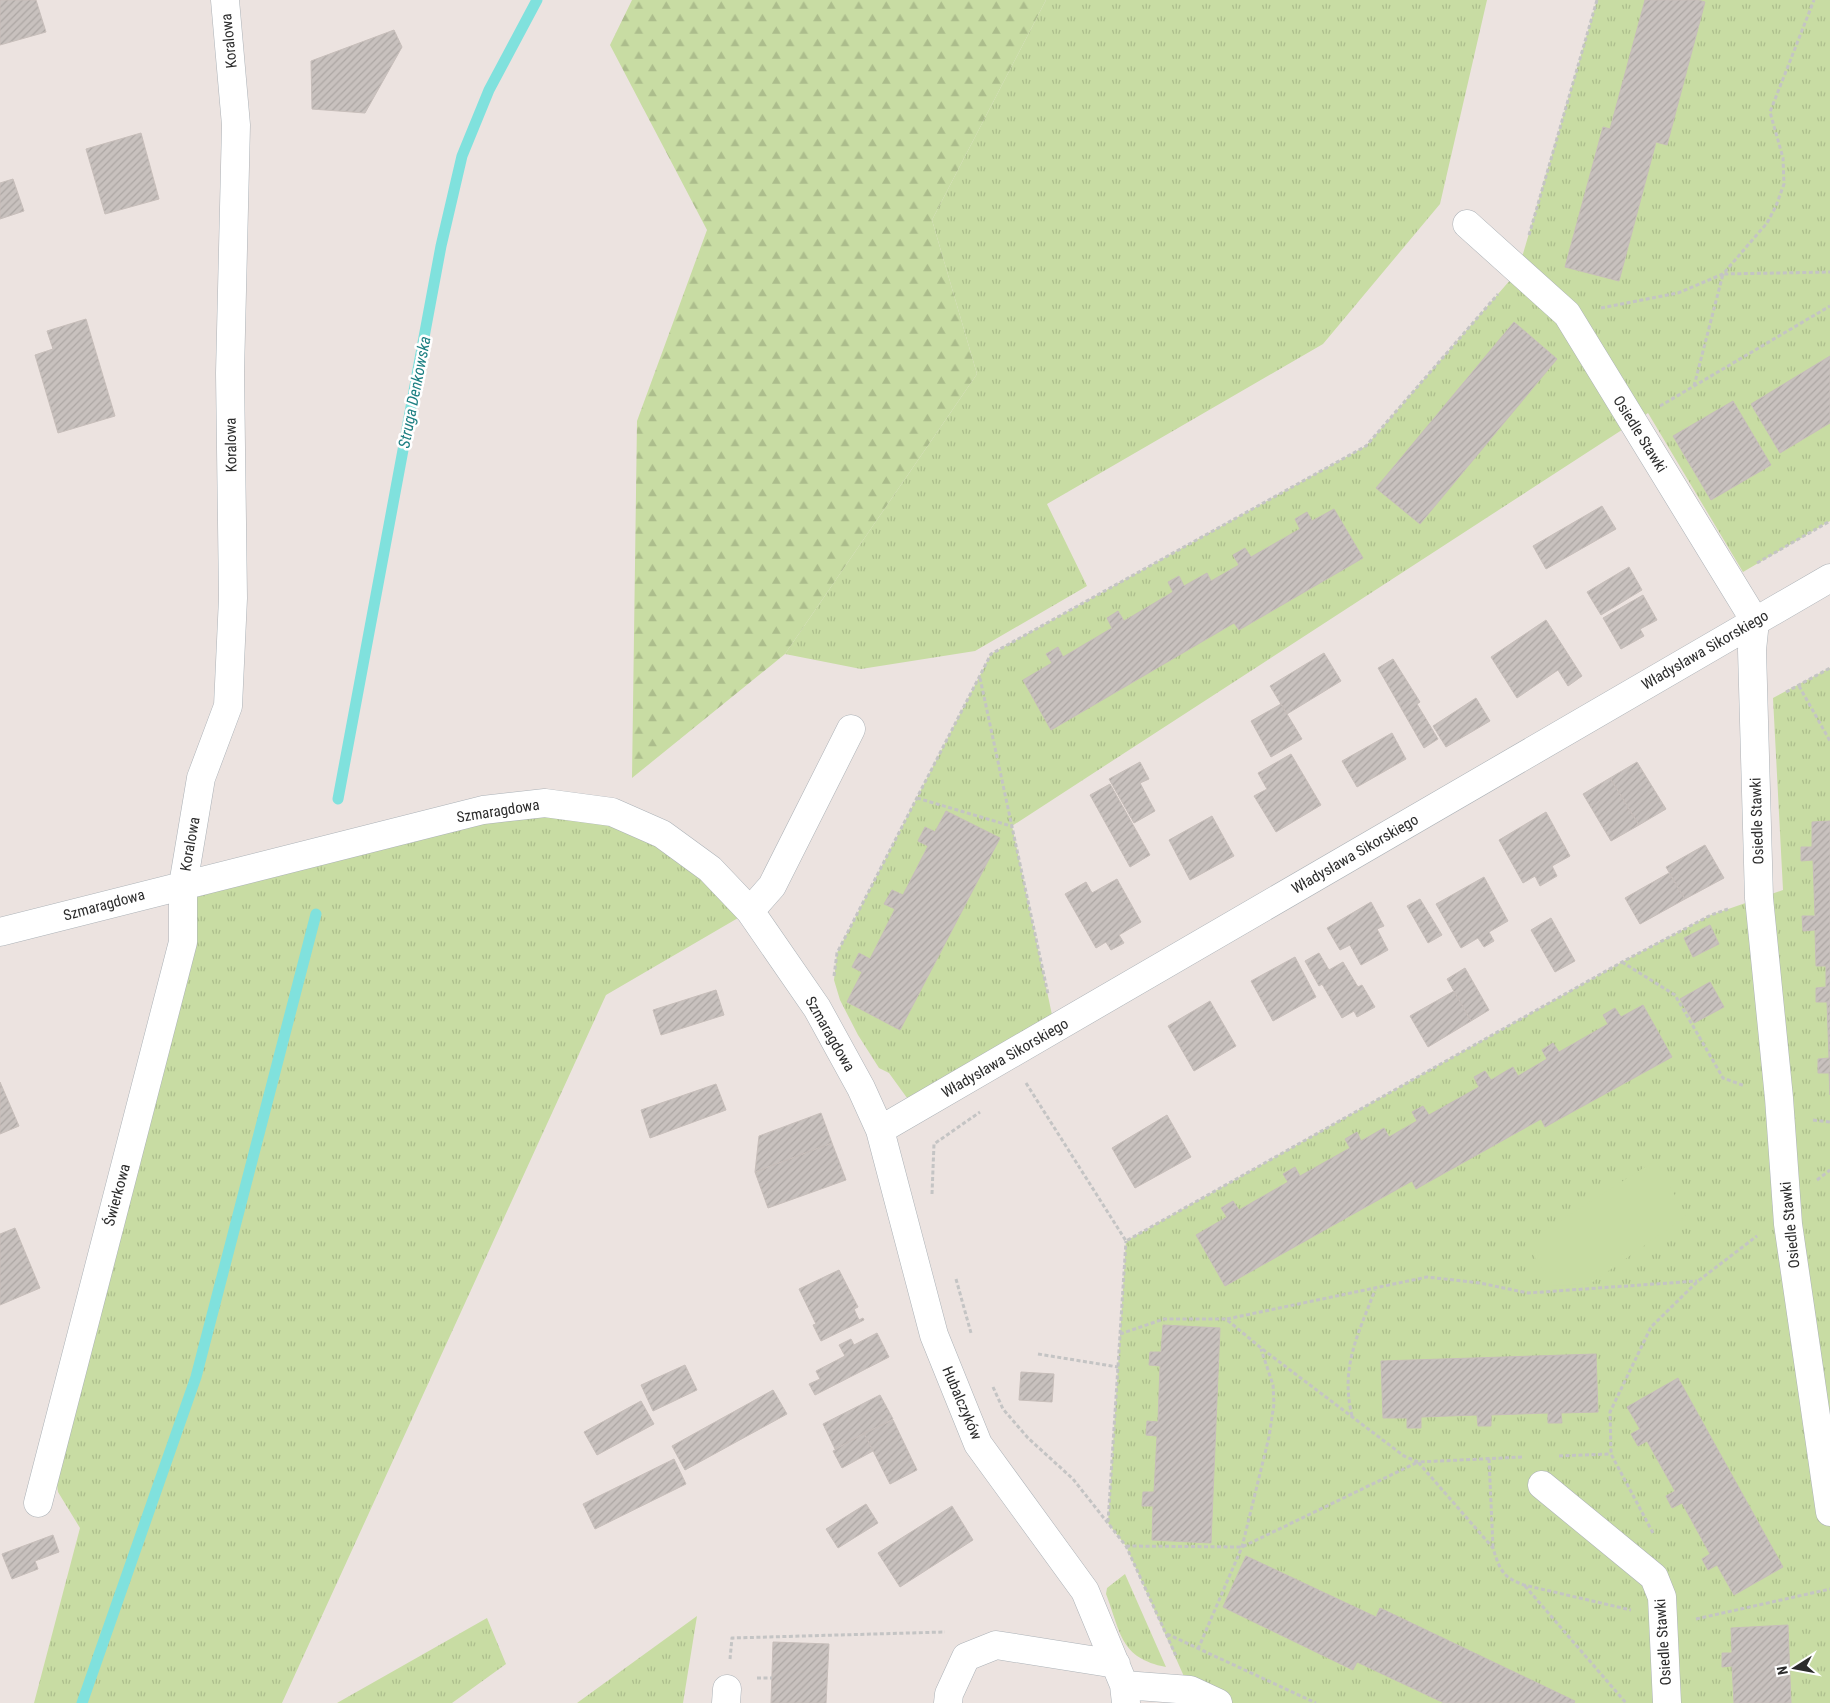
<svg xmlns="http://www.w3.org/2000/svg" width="1830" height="1703" viewBox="0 0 1830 1703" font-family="'Roboto Condensed',sans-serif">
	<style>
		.grass { fill: url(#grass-tufts) }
		.forest { fill: url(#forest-firs) }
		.park { fill: #c8dca3 }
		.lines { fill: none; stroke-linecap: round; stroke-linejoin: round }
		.stream { stroke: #80e1dd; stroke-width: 11 }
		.building { fill: url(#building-hatch); stroke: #c7beba }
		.minor-casing { stroke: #acb2b7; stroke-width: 29 }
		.path { stroke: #c4c4c4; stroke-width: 3; stroke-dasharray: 4 2.5; stroke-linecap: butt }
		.minor { stroke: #fff; stroke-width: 28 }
		.labels { text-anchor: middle; stroke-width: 5; stroke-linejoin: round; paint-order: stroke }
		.street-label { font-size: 15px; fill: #2c2c2c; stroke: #fff }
		.water-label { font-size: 16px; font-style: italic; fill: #1c7f82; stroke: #fff }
	</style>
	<defs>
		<pattern id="grass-tufts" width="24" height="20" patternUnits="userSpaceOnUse" patternTransform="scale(1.25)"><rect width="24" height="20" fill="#c8dca3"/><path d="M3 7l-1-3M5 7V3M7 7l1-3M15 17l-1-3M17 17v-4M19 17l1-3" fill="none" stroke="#acbd8c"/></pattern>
		<pattern id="forest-firs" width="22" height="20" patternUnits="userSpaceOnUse" patternTransform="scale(1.25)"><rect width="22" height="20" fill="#c8dca3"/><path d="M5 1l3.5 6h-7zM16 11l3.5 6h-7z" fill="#acbd8c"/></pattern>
		<pattern id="building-hatch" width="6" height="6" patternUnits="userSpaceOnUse" patternTransform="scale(1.25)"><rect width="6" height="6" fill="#c8c1be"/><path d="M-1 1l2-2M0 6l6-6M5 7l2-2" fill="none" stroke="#aca6a3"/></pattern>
	</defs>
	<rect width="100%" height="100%" fill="#ece3e0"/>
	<path class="grass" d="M1046,0H1487L1440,204L1323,344L1047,504L1087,586L975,651L861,669L785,654L977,374L932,220Z
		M1597,0H1830V521L1743,572L1648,413L1012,826L1055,1029L915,1109L889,1073L879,1068L858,1035L840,1000L834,980L837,953L991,654L1366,446L1518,271Z
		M1830,668V1703H1218L1190,1690L1126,1546L1108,1523L1126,1241L1622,962L1711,915L1783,890L1773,698Z
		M483,810L612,812L750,911L606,995L282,1703H34L80,1528L58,1492L52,1448L183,885Z
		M1125,1574L1166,1667C1120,1658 1121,1633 1106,1594L1107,1588Z
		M697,1616L683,1703H577Z
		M487,1618L506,1664L452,1703H337Z"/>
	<path class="forest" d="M632,0H1046L932,220L977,374L785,654L632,778L637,421L707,230L610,45Z"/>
	<path class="park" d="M1656,1160L1686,1216L1590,1284L1554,1286L1525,1243Z"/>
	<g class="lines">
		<path class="stream" d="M338,799L441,246L462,156L489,90L537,0
			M82,1703L196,1377L316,914"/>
	</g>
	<path class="building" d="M0,0H36L46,32L0,45Z
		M1645,0H1698L1705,2L1667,145L1656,142L1619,281L1565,267L1603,127L1610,129Z
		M394,30L402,47L365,113L312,109L311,61Z
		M141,133L159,199L105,214L86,149Z
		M13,179L24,211L0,219V183Z
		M86,319L115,416L58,433L35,355L53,349L47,331Z
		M1514,322L1557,359L1420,524L1376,488Z
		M1830,356V423L1780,453L1751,404Z
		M1733,401L1771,465L1711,500L1673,436Z
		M1602,506L1616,529L1546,569L1533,546Z
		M1334,509L1363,558L1239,630L1234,623L1051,730L1023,680L1052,663L1046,654L1058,647L1063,657L1112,628L1107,618L1118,611L1124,621L1173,592L1168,582L1179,576L1184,586L1207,573L1211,581L1239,565L1233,555L1245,548L1251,557L1300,529L1295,519L1307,512L1312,521Z
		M1629,567L1642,590L1601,615L1587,592Z
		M1643,595L1657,620L1640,629L1644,636L1621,649L1603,618Z
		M1546,620L1582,676L1568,686L1558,670L1517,698L1491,657Z
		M1324,653L1341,681L1287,714L1270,686Z
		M1393,659L1420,702L1417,704L1438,739L1424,748L1378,668Z
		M1476,698L1490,721L1446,747L1433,726Z
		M1281,704L1302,739L1271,757L1251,721Z
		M1392,733L1406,759L1357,787L1342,761Z
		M1291,754L1321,805L1276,832L1254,796L1267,789L1258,773Z
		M1140,762L1149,779L1140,783L1155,811L1134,823L1109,779Z
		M1637,762L1666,809L1639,825L1610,778Z
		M1610,778L1639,825L1611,841L1583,794Z
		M1110,784L1150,855L1130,867L1090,795Z
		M946,811L1000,838L900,1030L847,1002L862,972L852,967L859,953L870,959L895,909L884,904L892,890L903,895L928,846L918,841L925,827L935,832Z
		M1546,812L1570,856L1552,866L1557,876L1540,886L1535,876L1523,883L1499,840Z
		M1212,816L1234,856L1190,880L1169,840Z
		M1830,821V1095L1829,1073H1818V1059L1829,1058L1827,1002H1816V988L1826,987V966H1816L1815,930L1803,931L1802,916H1815L1813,860L1801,861V847H1812V822Z
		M1705,845L1724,878L1685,899L1666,867Z
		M1669,873L1685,899L1640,924L1625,898Z
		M1484,877L1508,921L1489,932L1494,941L1484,947L1478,938L1461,948L1436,904Z
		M1117,879L1141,922L1119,935L1124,943L1111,950L1106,942L1096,948L1065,894L1086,882L1092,893Z
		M1420,899L1442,935L1428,943L1407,906Z
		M1371,902L1384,926L1377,929L1388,950L1361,965L1350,945L1340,950L1327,928Z
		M1551,918L1575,961L1555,972L1531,930Z
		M1710,925L1719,944L1693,957L1684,938Z
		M1319,953L1329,970L1343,962L1358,987L1362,985L1375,1007L1357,1017L1354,1011L1342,1018L1322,984L1319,986L1305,961Z
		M1295,957L1316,997L1273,1021L1251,981Z
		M1465,968L1489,1010L1471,1021L1447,979Z
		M1710,982L1724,1007L1694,1023L1680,999Z
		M716,990L724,1015L661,1035L653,1010Z
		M1454,991L1471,1021L1428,1047L1410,1016Z
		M1210,1001L1236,1046L1194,1071L1168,1026Z
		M1643,1005L1672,1057L1545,1127L1541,1119L1416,1189L1412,1181L1225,1286L1196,1235L1227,1217L1221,1208L1233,1201L1239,1210L1288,1182L1283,1174L1295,1167L1300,1176L1350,1148L1345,1139L1357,1132L1361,1141L1384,1128L1389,1137L1417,1121L1412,1112L1423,1106L1429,1115L1479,1087L1474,1077L1485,1071L1491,1080L1513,1067L1518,1076L1547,1059L1542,1050L1553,1043L1559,1052L1608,1024L1603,1015L1615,1008L1621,1017Z
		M0,1082L19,1126L0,1134Z
		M716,1084L726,1110L650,1138L641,1110Z
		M821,1113L832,1143L755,1172L759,1136Z
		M1167,1115L1191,1157L1135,1188L1112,1148Z
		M832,1143L846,1180L768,1208L755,1172Z
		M15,1228L40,1288L0,1305V1234Z
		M839,1270L858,1307L854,1309L859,1320L863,1318L864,1320L821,1341L813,1325L816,1324L799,1289Z
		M1163,1325L1220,1328L1211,1543L1152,1540L1153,1506H1142L1143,1492H1154L1157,1436L1146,1435L1147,1421L1158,1422L1160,1366L1149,1365L1150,1352H1161Z
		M877,1333L889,1357L815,1395L809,1384L820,1379L816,1371L845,1356L839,1345L851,1339L854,1345Z
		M1596,1354L1598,1412L1561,1413L1562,1423H1548V1413L1491,1415V1426H1478L1477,1415L1421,1417V1428H1407V1418H1383L1381,1361Z
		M685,1365L697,1390L653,1411L641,1385Z
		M1021,1372L1054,1374L1052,1402L1019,1400Z
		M1678,1378L1783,1567L1734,1595L1717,1565L1708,1570L1702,1559L1710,1554L1682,1503L1672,1508L1666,1496L1675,1491L1647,1441L1638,1446L1631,1434L1640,1429L1627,1407Z
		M773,1390L787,1414L685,1470L672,1446Z
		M880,1395L893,1419L835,1449L823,1424Z
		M641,1401L654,1424L597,1455L584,1432Z
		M893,1420L917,1470L890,1484L864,1433Z
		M864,1433L873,1451L842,1468L833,1451Z
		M674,1459L686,1484L595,1529L583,1504Z
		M866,1504L878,1523L838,1548L826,1529Z
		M952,1506L973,1540L900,1587L878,1553Z
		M53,1535L59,1552L35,1561L38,1569L12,1579L2,1554Z
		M1246,1556L1376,1617L1380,1608L1575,1701L1574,1703H1444L1357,1662L1353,1670L1223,1607Z
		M1788,1625L1791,1703H1734L1732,1666L1722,1667V1653H1732L1731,1628Z
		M773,1642L829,1644L826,1703H771Z"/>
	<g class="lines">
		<g class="minor-casing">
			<path id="minor" d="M1467,224L1567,314L1755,621L1752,650L1759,898L1779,1098L1788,1224L1830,1512
				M750,911L772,886L851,729
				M0,932L483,810L545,803L612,812L662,834L710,869L750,911L817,1008L861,1088L880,1130L934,1335L978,1444L1085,1591L1124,1685L1126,1703
				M880,1130L1830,578
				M1542,1485L1654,1577L1662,1597L1667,1703
				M38,1503L183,942V885L201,778L228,706L233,598L230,373L236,125L225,0
				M1124,1685L1190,1690L1218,1703
				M726,1703L727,1689
				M948,1703L949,1694L966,1657L996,1645L1116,1664"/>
		</g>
		<path class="path" d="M1529,235L1597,0
			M1601,308L1678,293L1723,274L1767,223L1776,206L1784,184L1783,158L1770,112L1814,0
			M1694,386L1723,274L1830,272
			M1660,406L1830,306
			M1757,563L1830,521
			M980,678L1048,994
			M1799,686L1830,741
			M1786,692L1830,668
			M917,798L1011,826
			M1622,962L1675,995L1723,1078L1745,1086
			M834,976L837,953L991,654L1366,446L1498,294
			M1026,1083L1126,1241L1622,962L1711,915L1728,909
			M1813,1120L1830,1122
			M1817,1180L1830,1170
			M932,1194L934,1144L980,1112
			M956,1279L971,1333
			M1227,1319L1427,1277L1480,1283L1528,1293L1697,1281
			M1120,1334L1164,1319H1226L1261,1348L1404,1456L1418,1462L1523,1457
			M1038,1354L1118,1367
			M993,1387L1003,1409L1028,1438L1073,1479L1126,1546L1177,1658
			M1352,1416C1340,1367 1358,1335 1375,1290
			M1559,1456L1611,1454
			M1489,1459L1493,1547
			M1108,1522L1126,1241
			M1653,1533L1611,1454L1610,1412L1651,1327L1698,1281L1757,1236
			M1126,1546L1242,1547L1418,1462L1493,1548C1500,1570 1502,1577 1524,1585L1631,1610
			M1525,1586L1626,1703
			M1696,1619L1830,1589
			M1167,1634L1316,1703
			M1198,1649L1242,1547L1269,1437L1274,1404L1273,1385L1261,1349
			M730,1659L732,1638L945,1632
			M757,1678H772"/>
		<use href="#minor" class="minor"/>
	</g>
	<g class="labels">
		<g class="street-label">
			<text transform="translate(229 41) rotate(-96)" y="5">Koralowa</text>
			<text transform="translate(1640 434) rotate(58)" y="5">Osiedle Stawki</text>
			<text transform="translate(231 445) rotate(-91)" y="5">Koralowa</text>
			<text transform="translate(1705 650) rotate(-30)" y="5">Władysława Sikorskiego</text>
			<text transform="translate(498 811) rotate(-9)" y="5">Szmaragdowa</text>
			<text transform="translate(1757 821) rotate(-92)" y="5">Osiedle Stawki</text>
			<text transform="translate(190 844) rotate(-80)" y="5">Koralowa</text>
			<text transform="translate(1355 854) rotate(-30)" y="5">Władysława Sikorskiego</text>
			<text transform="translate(104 905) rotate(-15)" y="5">Szmaragdowa</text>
			<text transform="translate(830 1034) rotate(60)" y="5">Szmaragdowa</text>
			<text transform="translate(1005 1058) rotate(-30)" y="5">Władysława Sikorskiego</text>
			<text transform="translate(117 1195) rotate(-75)" y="5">Świerkowa</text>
			<text transform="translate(1790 1225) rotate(-96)" y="5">Osiedle Stawki</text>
			<text transform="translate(962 1403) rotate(67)" y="5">Hubalczyków</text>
			<text transform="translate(1663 1642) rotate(-94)" y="5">Osiedle Stawki</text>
		</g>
		<g class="water-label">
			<text transform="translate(414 392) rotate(-79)" y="6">Struga Denkowska</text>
		</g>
	</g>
	<g transform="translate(1795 1668) rotate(259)" stroke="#ffffff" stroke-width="4" paint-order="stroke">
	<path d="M0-4L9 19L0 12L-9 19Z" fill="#2c2c2c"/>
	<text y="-8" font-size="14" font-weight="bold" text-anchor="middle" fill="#2c2c2c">N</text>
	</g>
</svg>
